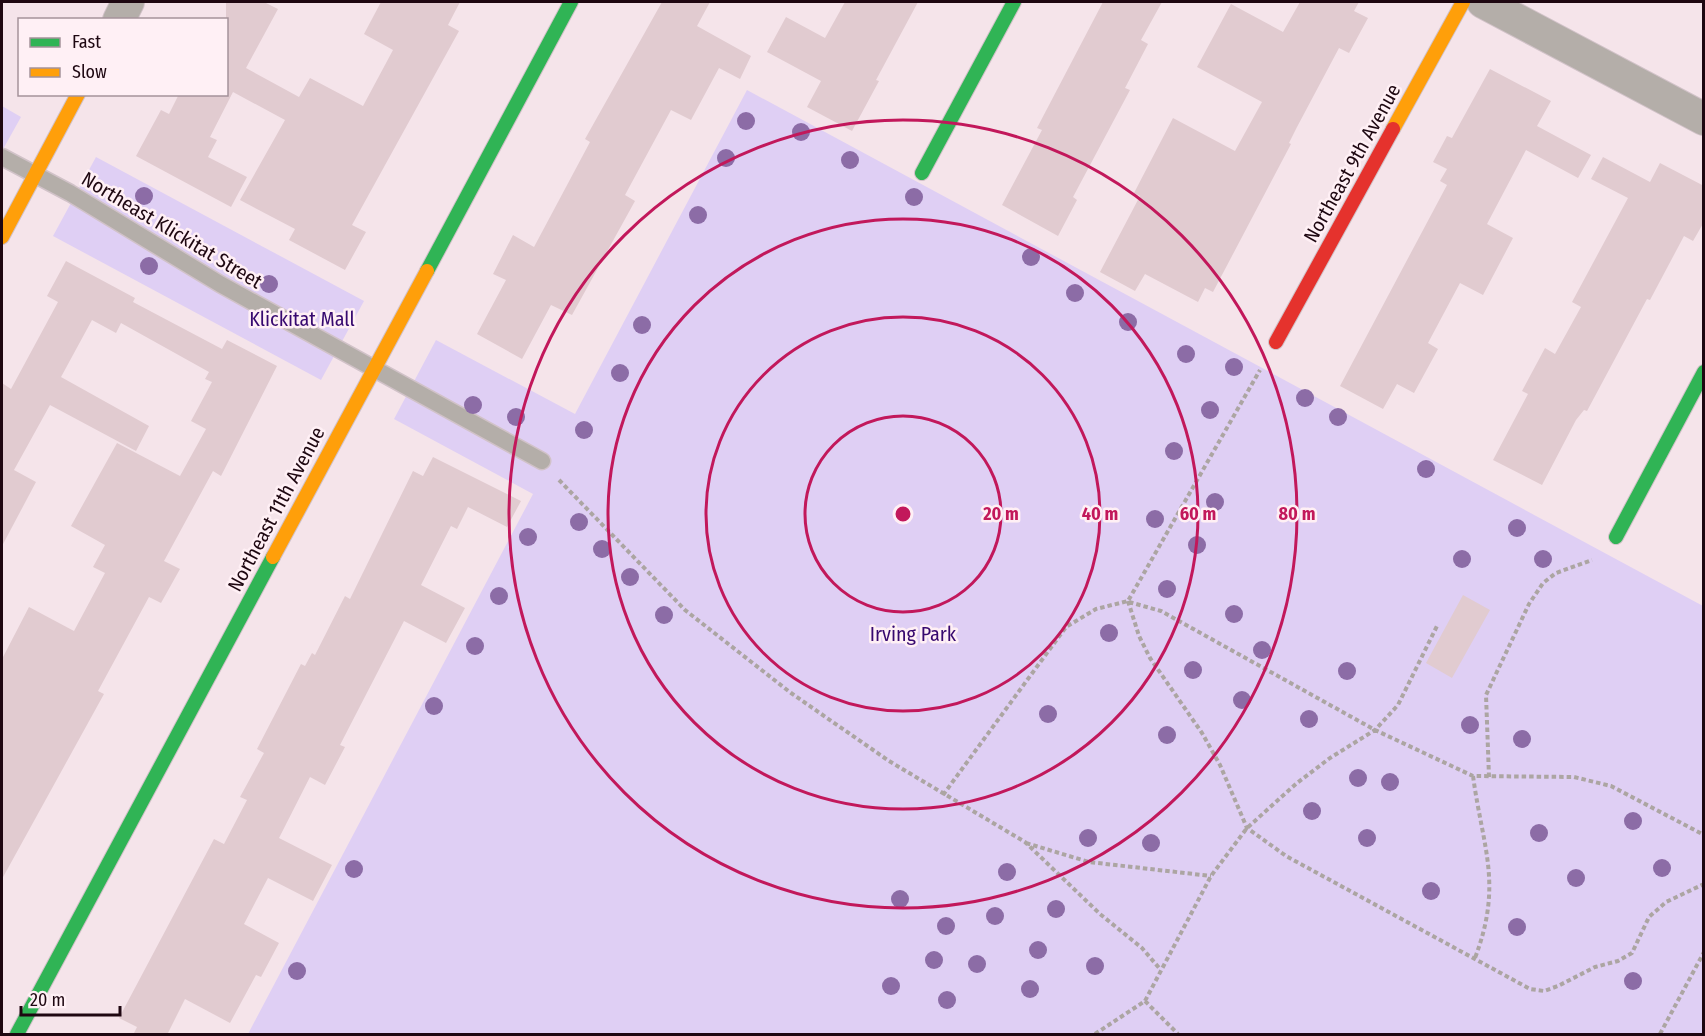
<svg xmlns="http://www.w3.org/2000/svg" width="1705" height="1036" viewBox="0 0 1705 1036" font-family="'Fira Sans Condensed',sans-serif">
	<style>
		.green { fill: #dfcff4 }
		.building { fill: #e1cbd0 }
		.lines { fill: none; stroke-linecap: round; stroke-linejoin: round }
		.lane-casing { stroke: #d1c2c8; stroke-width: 19 }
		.street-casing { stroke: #d1c2c8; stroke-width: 34 }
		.fast-casing { stroke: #d1c2c8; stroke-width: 16 }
		.slow-casing { stroke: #d1c2c8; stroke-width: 16 }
		.jam-casing { stroke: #d1c2c8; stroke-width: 16 }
		.path { stroke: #aca5a2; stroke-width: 4; stroke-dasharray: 4.5 3; stroke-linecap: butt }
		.lane { stroke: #b4aea9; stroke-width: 16 }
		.street { stroke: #b4aea9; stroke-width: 32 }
		.fast { stroke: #30b455; stroke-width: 14 }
		.slow { stroke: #ff9f0a; stroke-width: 14 }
		.jam { stroke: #e5322d; stroke-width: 14 }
		.tree { fill: #8c6ca6 }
		.ring { fill: none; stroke: #c2185b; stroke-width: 3 }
		.labels { text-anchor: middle; stroke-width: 5; stroke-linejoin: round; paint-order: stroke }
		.street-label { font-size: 20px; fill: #1e0711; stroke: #fff0f5 }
		.park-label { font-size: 20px; fill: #37096f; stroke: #fff0f5 }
		.centre { fill: #c2185b; stroke: #fff0f5; stroke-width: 3 }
		.ring-label { font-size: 18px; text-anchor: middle; font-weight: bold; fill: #c2185b; stroke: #fff0f5; stroke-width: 5; stroke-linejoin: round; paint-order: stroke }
	</style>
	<rect width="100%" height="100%" fill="#f5e4ea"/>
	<path class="green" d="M747,90L1703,606V1034H248L533,494L394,419L436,340L575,414Z
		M2,106L21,117L2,151Z
		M96,157L364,301L321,380L53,236Z"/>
	<path class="building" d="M226,2H264L278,9L246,68L299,97L310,78L363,106L393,50L364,34L381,2H460L448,25L459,31L352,225L366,232L345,270L289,240L295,229L240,200L285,120L233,92L210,137L217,140L208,157L247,177L231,207L136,156L161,110L169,114L179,94H226Z
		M662,2H710L697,26L751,56L740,79L719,68L691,120L671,110L625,195L635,201L572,315L551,305L522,359L477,334L506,280L493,274L513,235L534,247L590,142L585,139Z
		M845,2H918L876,80L879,81L852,131L807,107L821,81L767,52L786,17L825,38Z
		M1103,2H1162L1141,40L1148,44L1125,88L1130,90L1073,197L1077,200L1058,236L1002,205L1042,130L1037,128Z
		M1300,2H1359L1354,11L1368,18L1349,53L1339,48L1297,127L1289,143L1291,144L1213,292L1205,288L1198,302L1145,274L1135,291L1100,272L1140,196L1134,193L1173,118L1235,151L1262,102L1197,67L1231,4L1283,32Z
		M1490,69L1551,101L1537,126L1591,155L1578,178L1526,150L1487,224L1513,238L1483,295L1460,283L1428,343L1438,349L1414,393L1397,384L1383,409L1340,386L1447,185L1440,181L1447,169L1433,162L1447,136L1452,138Z
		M1603,157L1650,182L1660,163L1704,186V222L1693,241L1684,236L1650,300L1647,299L1587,411L1584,410L1576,420L1542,485L1493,460L1528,394L1522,391L1545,348L1555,354L1581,307L1572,302L1628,198L1591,179Z
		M66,261L135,298L133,302L222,349L227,340L277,366L221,476L213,471L164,561L180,569L161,603L149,597L98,691L104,694L2,879V659L29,607L74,631L105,573L93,567L105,545L71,526L117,443L180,476L206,429L191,421L212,382L205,379L209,372L121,323L116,333L92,320L61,377L149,426L136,451L50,405L14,470L36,482L2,546V383L11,389L58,302L47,296Z
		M433,457L521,501L507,527L468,507L457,529L451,526L421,585L465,608L446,643L404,621L340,745L345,747L325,785L310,777L279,838L332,865L313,901L268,878L244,924L279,943L261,977L256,975L230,1023L185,999L167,1035H133L137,1027L119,1018L214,839L224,844L247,800L240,797L264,753L257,749L301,664L305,666L312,653L315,655L345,596L350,599L413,471L423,476Z
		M1463,595L1490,610L1452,678L1426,663Z"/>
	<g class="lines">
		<g class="lane-casing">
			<path id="lane" d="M2,157L70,193L220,284L542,461"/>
		</g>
		<g class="street-casing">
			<path id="street" d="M1483,2L1704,119
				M119,20L128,2"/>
		</g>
		<g class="fast-casing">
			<path id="fast" d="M922,173L1014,2
				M427,271L571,2
				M1616,537L1704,372
				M17,1034L273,557"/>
		</g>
		<g class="slow-casing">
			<path id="slow" d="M1393,129L1463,2
				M2,237L78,94
				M273,557L427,271"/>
		</g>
		<g class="jam-casing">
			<path id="jam" d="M1276,342L1393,129"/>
		</g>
		<path class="path" d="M559,480L685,610L791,693L889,761L1025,842L1100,914L1142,948L1160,969
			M1128,601L1139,636L1150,658L1202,733L1220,765L1247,828L1286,856L1530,989L1544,991L1558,986L1595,967L1618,961L1632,953L1649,917L1666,902L1704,884
			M1129,602L1161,611L1375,730L1473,776L1574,777L1611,786L1704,835
			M1473,776C1483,849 1503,884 1475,958
			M1489,777L1486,695L1529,604L1543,583L1556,573L1592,560
			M943,795L1066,627L1096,609L1128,601L1260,370
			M1026,843L1089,862L1211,876
			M1145,1001L1178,1034
			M1095,1034L1145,1001L1211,876L1247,828L1297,783L1330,758L1375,730L1398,705L1438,624
			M1660,1034L1704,952"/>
		<use href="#lane" class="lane"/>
		<use href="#street" class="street"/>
		<use href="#fast" class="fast"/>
		<use href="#slow" class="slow"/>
		<use href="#jam" class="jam"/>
	</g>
	<g class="tree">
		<circle cx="746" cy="121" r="9"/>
		<circle cx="801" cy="132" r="9"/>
		<circle cx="726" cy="158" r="9"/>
		<circle cx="850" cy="160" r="9"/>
		<circle cx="144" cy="196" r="9"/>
		<circle cx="914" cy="197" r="9"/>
		<circle cx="698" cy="215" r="9"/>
		<circle cx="1031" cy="257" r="9"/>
		<circle cx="149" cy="266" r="9"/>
		<circle cx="269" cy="284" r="9"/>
		<circle cx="1075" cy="293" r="9"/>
		<circle cx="1128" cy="322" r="9"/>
		<circle cx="642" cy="325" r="9"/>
		<circle cx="1186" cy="354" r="9"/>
		<circle cx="1234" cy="367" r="9"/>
		<circle cx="620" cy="373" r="9"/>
		<circle cx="1305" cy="398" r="9"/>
		<circle cx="473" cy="405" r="9"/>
		<circle cx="1210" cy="410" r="9"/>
		<circle cx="516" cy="417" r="9"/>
		<circle cx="1338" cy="417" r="9"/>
		<circle cx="584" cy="430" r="9"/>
		<circle cx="1174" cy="451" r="9"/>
		<circle cx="1426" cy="469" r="9"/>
		<circle cx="1215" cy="502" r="9"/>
		<circle cx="1155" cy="519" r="9"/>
		<circle cx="579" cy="522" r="9"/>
		<circle cx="1517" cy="528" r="9"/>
		<circle cx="528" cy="537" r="9"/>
		<circle cx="1197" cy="545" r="9"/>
		<circle cx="602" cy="549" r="9"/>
		<circle cx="1462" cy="559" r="9"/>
		<circle cx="1543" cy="559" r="9"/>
		<circle cx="630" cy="577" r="9"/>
		<circle cx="1167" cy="589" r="9"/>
		<circle cx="499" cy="596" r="9"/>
		<circle cx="1234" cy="614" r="9"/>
		<circle cx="664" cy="615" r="9"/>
		<circle cx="1109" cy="633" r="9"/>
		<circle cx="475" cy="646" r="9"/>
		<circle cx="1262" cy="650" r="9"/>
		<circle cx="1193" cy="670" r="9"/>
		<circle cx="1347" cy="671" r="9"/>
		<circle cx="1242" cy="700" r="9"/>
		<circle cx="434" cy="706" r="9"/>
		<circle cx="1048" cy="714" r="9"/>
		<circle cx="1309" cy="719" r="9"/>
		<circle cx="1470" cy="725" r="9"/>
		<circle cx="1167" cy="735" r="9"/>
		<circle cx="1522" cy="739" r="9"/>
		<circle cx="1358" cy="778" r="9"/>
		<circle cx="1390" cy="782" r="9"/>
		<circle cx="1312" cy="811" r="9"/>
		<circle cx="1633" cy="821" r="9"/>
		<circle cx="1539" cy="833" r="9"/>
		<circle cx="1088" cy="838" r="9"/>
		<circle cx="1367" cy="838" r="9"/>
		<circle cx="1151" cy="843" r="9"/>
		<circle cx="1662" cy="868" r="9"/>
		<circle cx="354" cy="869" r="9"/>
		<circle cx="1007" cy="872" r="9"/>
		<circle cx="1576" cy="878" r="9"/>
		<circle cx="1431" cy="891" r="9"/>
		<circle cx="900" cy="899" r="9"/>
		<circle cx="1056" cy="909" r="9"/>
		<circle cx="995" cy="916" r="9"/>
		<circle cx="946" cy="926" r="9"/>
		<circle cx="1517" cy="927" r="9"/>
		<circle cx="1038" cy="950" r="9"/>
		<circle cx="934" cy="960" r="9"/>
		<circle cx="977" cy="964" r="9"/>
		<circle cx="1095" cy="966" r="9"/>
		<circle cx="297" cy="971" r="9"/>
		<circle cx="1633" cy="981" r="9"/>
		<circle cx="891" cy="986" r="9"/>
		<circle cx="1030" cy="989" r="9"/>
		<circle cx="947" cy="1000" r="9"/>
	</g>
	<g class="ring">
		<circle cx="903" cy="514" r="98"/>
		<circle cx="903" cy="514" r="197"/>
		<circle cx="903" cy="514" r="295"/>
		<circle cx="903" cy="514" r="394"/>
	</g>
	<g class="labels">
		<g class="street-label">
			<text transform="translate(1352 163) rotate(-61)" y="7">Northeast 9th Avenue</text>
			<text transform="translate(172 230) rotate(31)" y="7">Northeast Klickitat Street</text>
			<text transform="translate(276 509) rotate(-62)" y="7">Northeast 11th Avenue</text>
		</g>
		<g class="park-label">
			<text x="302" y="326">Klickitat Mall</text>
			<text x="913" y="641">Irving Park</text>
		</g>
	</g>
	<circle cx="903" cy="514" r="9" class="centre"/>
	<g class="ring-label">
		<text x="1001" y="520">20 m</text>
		<text x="1100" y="520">40 m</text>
		<text x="1198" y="520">60 m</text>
		<text x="1297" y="520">80 m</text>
	</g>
	<rect width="1705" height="1036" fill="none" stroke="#1e0711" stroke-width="6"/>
	<rect x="18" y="18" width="210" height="78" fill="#fff0f5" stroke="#a5939a" stroke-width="1.5"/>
	<rect x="30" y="38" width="30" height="9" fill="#30b455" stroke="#a5939a" stroke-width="1.5"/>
	<text x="72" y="48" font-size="18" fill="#1e0711">Fast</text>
	<rect x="30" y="68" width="30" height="9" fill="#ff9f0a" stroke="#a5939a" stroke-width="1.5"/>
	<text x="72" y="78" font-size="18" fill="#1e0711">Slow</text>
	<path d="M21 1006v9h99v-9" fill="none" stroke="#1e0711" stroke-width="3"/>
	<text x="30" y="1006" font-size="18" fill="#1e0711" stroke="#fff0f5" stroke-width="4.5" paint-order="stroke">20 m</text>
</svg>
